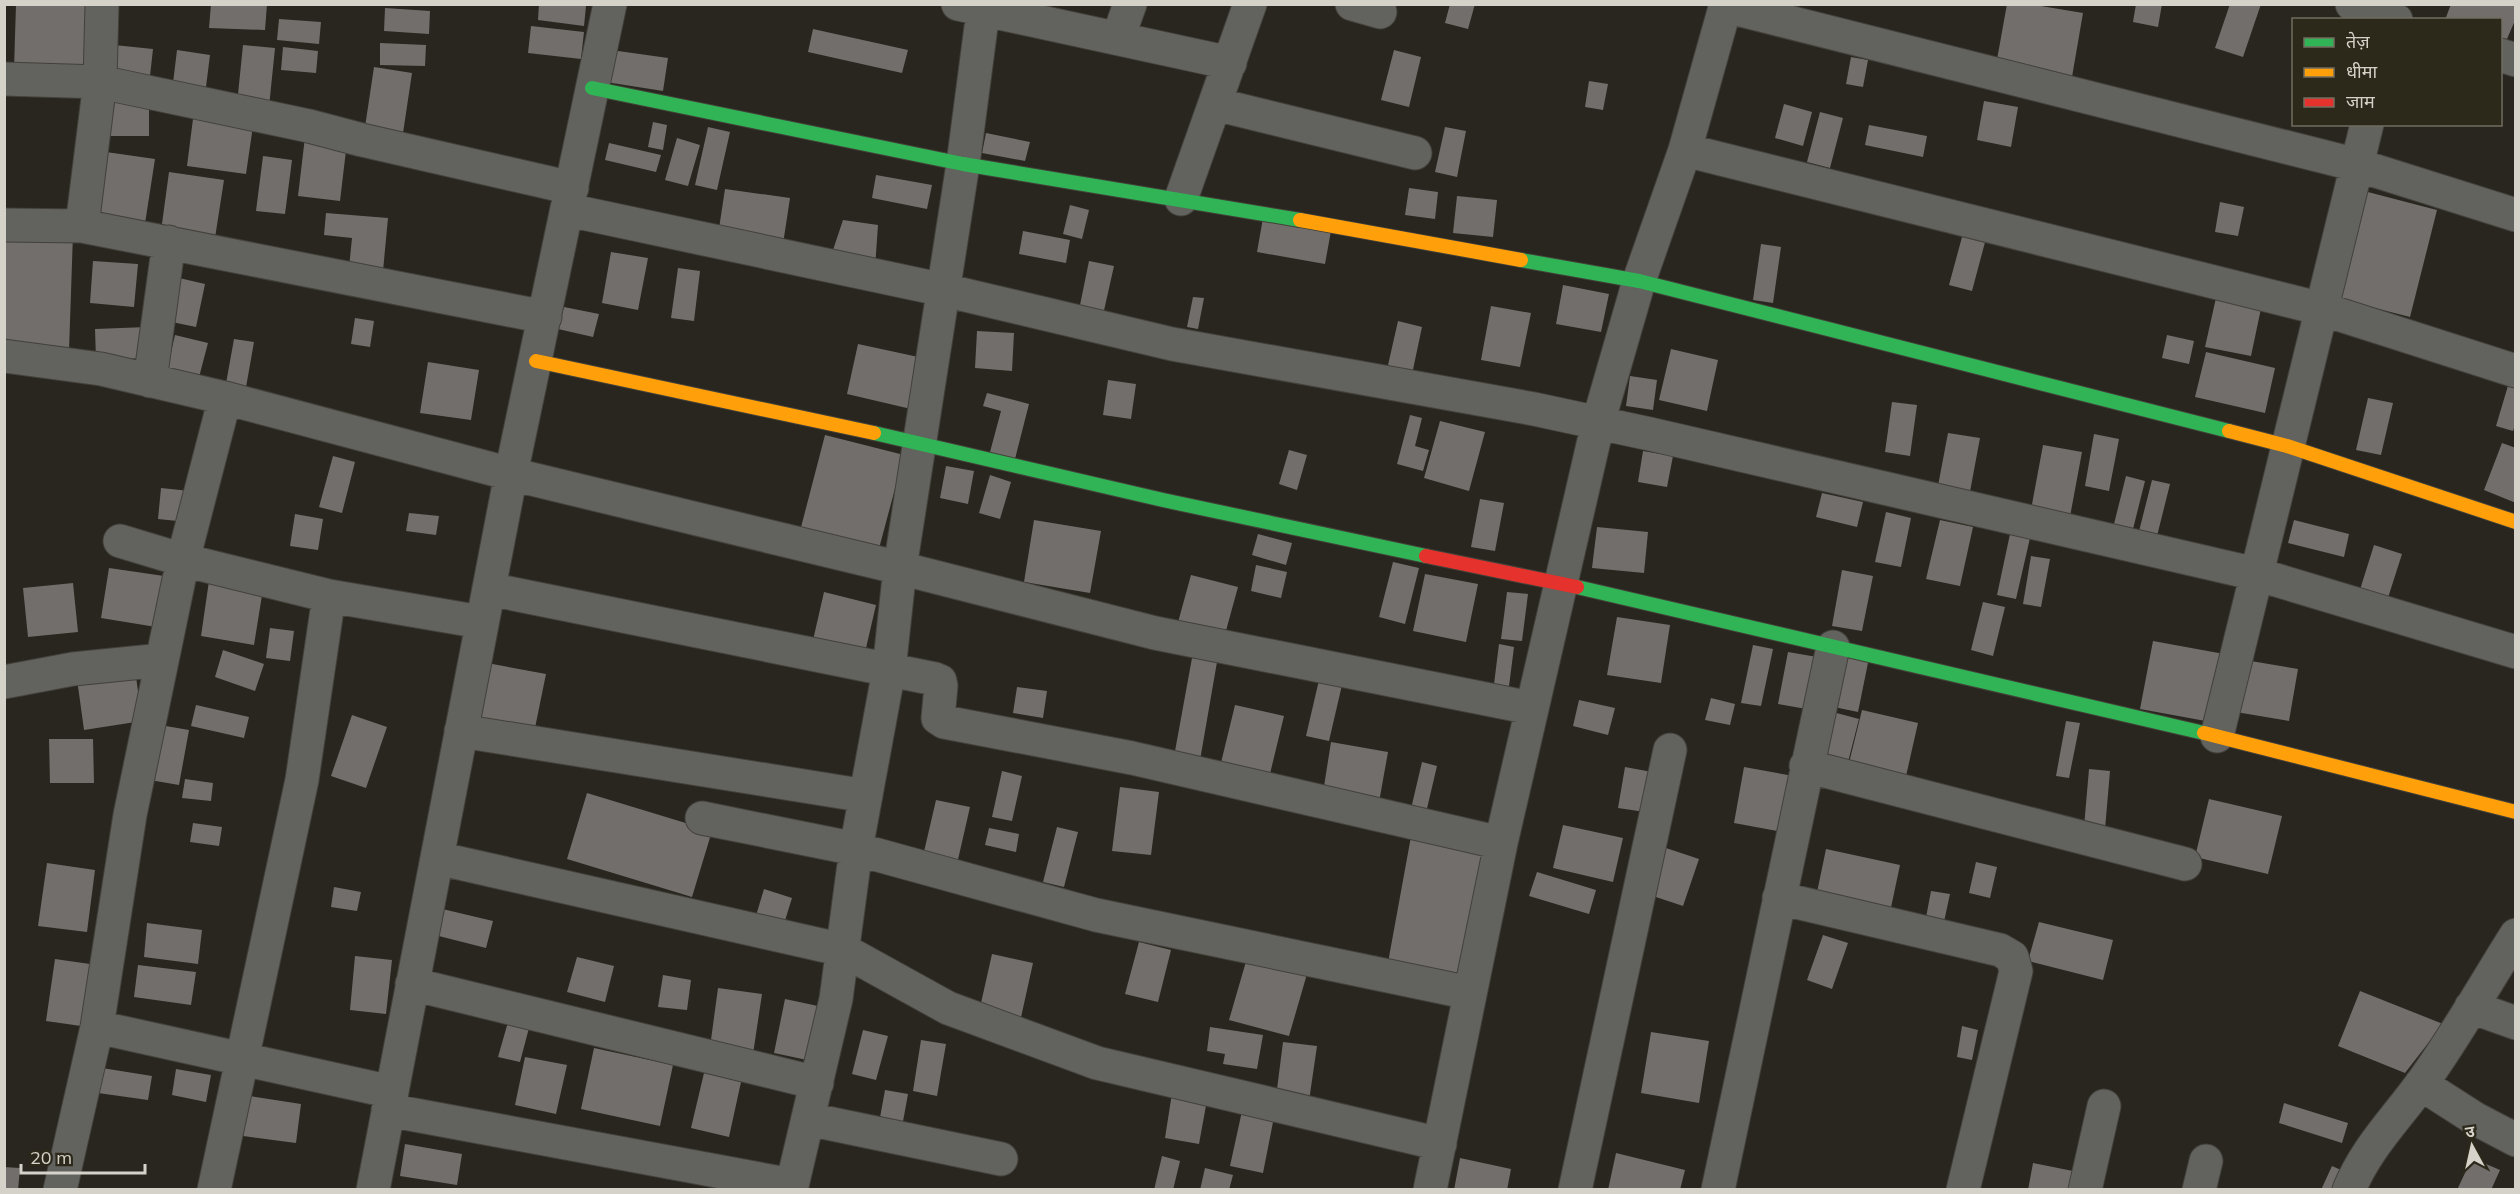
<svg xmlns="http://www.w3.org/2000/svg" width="2520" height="1194" viewBox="0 0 2520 1194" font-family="Mulish,'Noto Sans Devanagari',sans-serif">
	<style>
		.building { fill: #726e6c }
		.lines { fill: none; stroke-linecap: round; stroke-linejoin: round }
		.street-casing { stroke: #43413a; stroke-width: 35 }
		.fast-casing { stroke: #43413a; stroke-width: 16 }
		.slow-casing { stroke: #43413a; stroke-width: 16 }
		.jam-casing { stroke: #43413a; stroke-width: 16 }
		.street { stroke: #62625e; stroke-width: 33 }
		.fast { stroke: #30b455; stroke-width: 14 }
		.slow { stroke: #ff9f0a; stroke-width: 14 }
		.jam { stroke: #e5322d; stroke-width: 14 }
	</style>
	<rect width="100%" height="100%" fill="#28261e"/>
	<path class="building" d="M16,4H90L87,71L14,69Z
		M211,4H267L265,30L209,28Z
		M539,4L586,6L584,26L538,20Z
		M1450,4H1475L1468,29L1445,23Z
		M2007,4H2029L2083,13L2072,77L1996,65Z
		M2136,4H2162L2158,27L2133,22Z
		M2230,4H2261L2243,57L2215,48Z
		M2451,4H2516V18L2504,46L2500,44V20H2445Z
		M385,8L430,11L429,34L384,31Z
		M279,19L321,22L319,44L277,40Z
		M531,26L584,32L581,59L528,53Z
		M813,29L908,50L902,73L808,52Z
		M380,43L426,45L425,66L380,65Z
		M114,45L153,49L150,76L111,72Z
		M243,45L275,48L269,107L237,104Z
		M283,47L318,51L316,73L281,70Z
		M177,50L210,55L206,87L173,83Z
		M611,50L668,58L663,91L606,82Z
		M1394,50L1421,57L1409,107L1381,100Z
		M1851,57L1868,60L1863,87L1846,84Z
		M374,67L412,73L403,133L365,127Z
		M1589,81L1608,84L1603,110L1585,107Z
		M103,101L149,102V136H102Z
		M1984,101L2018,107L2011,147L1977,140Z
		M1784,104L1812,112L1803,146L1775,138Z
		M194,111L254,119L246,174L187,166Z
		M1820,112L1843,118L1830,168L1807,162Z
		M653,122L667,125L663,150L648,147Z
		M1869,125L1927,136L1923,157L1865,145Z
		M708,127L730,132L717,190L695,185Z
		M1445,127L1466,131L1457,177L1435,172Z
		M986,133L1030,142L1025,161L982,153Z
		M305,137L347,142L340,201L298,196Z
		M677,138L700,145L688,186L665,180Z
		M609,143L661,155L656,172L605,160Z
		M106,152L155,159L144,230L95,222Z
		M263,156L292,160L285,214L256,211Z
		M169,172L224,180L215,238L161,231Z
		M876,175L932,185L927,209L872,198Z
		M1409,188L1438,192L1435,219L1405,215Z
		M725,189L790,198L783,244L718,235Z
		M2364,191L2437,210L2410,317L2336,298Z
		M1457,196L1497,200L1493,237L1453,233Z
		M2220,202L2244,207L2238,236L2215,232Z
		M1070,205L1089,210L1082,239L1063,234Z
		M326,213L388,218L383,271L349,268L352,238L324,235Z
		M1263,218L1331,231L1325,264L1257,252Z
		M843,220L878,225L875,268L829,262Z
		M1965,226L1988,231L1972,291L1949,285Z
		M1023,231L1070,240L1066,263L1019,254Z
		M4,232L73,234L69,351L4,349Z
		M1761,244L1781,247L1773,303L1753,300Z
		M611,252L648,258L638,310L602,303Z
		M93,261L138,264L134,307L90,303Z
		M1089,261L1114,266L1103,315L1079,310Z
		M678,268L700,271L694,321L671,318Z
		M175,277L205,284L196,327L167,321Z
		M1563,285L1609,294L1601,332L1556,324Z
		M2218,289L2263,299L2251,356L2205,347Z
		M1193,297L1204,298L1198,329L1187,327Z
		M1491,306L1531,313L1520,367L1481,360Z
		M564,307L599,314L593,337L558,329Z
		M355,318L374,321L370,347L351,344Z
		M1398,321L1422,327L1411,379L1386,374Z
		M147,327L148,358L96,360L95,329Z
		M977,331L1014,333L1012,371L975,368Z
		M175,335L208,343L198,381L166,374Z
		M2167,335L2194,341L2189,364L2162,358Z
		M234,339L254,342L245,393L225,389Z
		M858,344L923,358L911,409L847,394Z
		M1671,349L1718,360L1707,411L1659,400Z
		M2206,352L2275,368L2265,413L2195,397Z
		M428,362L479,370L471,420L420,413Z
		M1630,376L1657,380L1653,410L1626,406Z
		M2510,379L2516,381V422L2513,431L2496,426Z
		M1108,380L1136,384L1131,419L1103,415Z
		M987,393L1029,404L1015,459L990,452L1001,411L983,406Z
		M2368,398L2393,403L2381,455L2356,450Z
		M1892,402L1917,405L1910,456L1885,452Z
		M1410,415L1422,418L1415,446L1429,450L1423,471L1397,464Z
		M1440,421L1485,432L1469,491L1424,478Z
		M1948,433L1980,438L1969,497L1937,491Z
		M2094,434L2119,439L2109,491L2085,486Z
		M825,435L904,455L877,556L799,535Z
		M2502,443L2516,448V503L2484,490Z
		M2043,445L2082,452L2069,522L2030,515Z
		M1289,450L1307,455L1297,490L1279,484Z
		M1643,451L1673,456L1667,487L1638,482Z
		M333,456L355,462L342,513L319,507Z
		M946,466L974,471L968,504L940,498Z
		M990,475L1011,482L1000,519L979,513Z
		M2126,476L2145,481L2131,537L2112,532Z
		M2152,480L2170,484L2155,544L2137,539Z
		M161,488L190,491L187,522L158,519Z
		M1822,493L1863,502L1857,527L1816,517Z
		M1480,499L1504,503L1495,551L1471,547Z
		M1886,512L1911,518L1901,567L1875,562Z
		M409,513L439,516L436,535L406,531Z
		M295,514L323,519L318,550L290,546Z
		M1034,520L1101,531L1090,593L1024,582Z
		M1940,520L1973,527L1960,586L1926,579Z
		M2294,520L2349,534L2344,557L2288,543Z
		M1597,527L1648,532L1644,573L1592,568Z
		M1258,534L1292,543L1286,565L1252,555Z
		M2010,534L2030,538L2016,599L1997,595Z
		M2374,545L2402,554L2386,604L2358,596Z
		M2031,556L2050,559L2041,607L2023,604Z
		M1393,562L1419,568L1405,624L1379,617Z
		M1256,565L1287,572L1281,598L1251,591Z
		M109,568L164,576L156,627L101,618Z
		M1842,570L1873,576L1862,631L1832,626Z
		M1425,574L1478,584L1466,642L1413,631Z
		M1191,575L1238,587L1224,638L1177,626Z
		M209,581L263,589L254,645L201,636Z
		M73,583L78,632L28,637L23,588Z
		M824,592L876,605L863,661L811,649Z
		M1507,592L1528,594L1522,641L1501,639Z
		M1983,602L2005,607L1993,656L1971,650Z
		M1617,617L1670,625L1661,683L1607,675Z
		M270,628L294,631L290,661L266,658Z
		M2153,641L2224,654L2211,722L2140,709Z
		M1499,644L1514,647L1508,694L1493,692Z
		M1753,645L1773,649L1761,706L1741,703Z
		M223,650L264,664L255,691L215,677Z
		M1788,652L1823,658L1812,710L1778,704Z
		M1845,653L1869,658L1858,712L1834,707Z
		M1192,658L1217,662L1199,766L1173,762Z
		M2239,659L2298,669L2289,721L2230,711Z
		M487,663L546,674L535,728L476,717Z
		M135,669L142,721L84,730L77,679Z
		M1319,680L1342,685L1329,741L1306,736Z
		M1017,687L1047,691L1043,718L1013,713Z
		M1711,698L1735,704L1730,725L1705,720Z
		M1579,700L1615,708L1608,735L1573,726Z
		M196,705L249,717L244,738L191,726Z
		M1235,705L1284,716L1268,782L1219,771Z
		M1862,710L1918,723L1904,785L1847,771Z
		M1829,711L1859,719L1848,762L1819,754Z
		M352,715L387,727L366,788L331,776Z
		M2066,721L2080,723L2069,778L2056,776Z
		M160,725L189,730L179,785L150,780Z
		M49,739H93L94,783H50Z
		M1331,742L1388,752L1378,808L1322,799Z
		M1422,762L1437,766L1425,817L1410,813Z
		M1625,767L1652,772L1645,812L1618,808Z
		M1744,767L1799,777L1788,833L1734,823Z
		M2089,769L2110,771L2105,829L2084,827Z
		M1002,771L1022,776L1012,821L992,817Z
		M185,779L213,783L211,801L182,798Z
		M1120,787L1159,792L1151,855L1112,851Z
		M587,793L712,831L692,897L567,859Z
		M2209,799L2282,816L2268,874L2195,857Z
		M936,800L970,807L957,864L923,856Z
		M193,823L222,827L219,846L190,842Z
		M1563,825L1623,838L1613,882L1553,868Z
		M1057,827L1078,832L1064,887L1043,882Z
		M989,828L1019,834L1016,852L985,845Z
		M1412,831L1484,845L1458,982L1387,968Z
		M1666,848L1699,859L1683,906L1650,895Z
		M1826,849L1900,865L1889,917L1815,902Z
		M1976,862L1997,867L1990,898L1969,893Z
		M47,863L95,870L87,932L38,926Z
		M1537,872L1596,890L1589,914L1529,896Z
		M334,887L361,892L357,911L331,907Z
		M764,889L792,898L783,927L755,919Z
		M1931,891L1950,894L1942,931L1924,928Z
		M434,907L493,921L486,948L427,933Z
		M2039,922L2113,940L2103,980L2028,961Z
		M147,923L202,930L198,964L144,957Z
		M1823,935L1848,943L1832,989L1807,980Z
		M1139,942L1171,950L1158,1002L1125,994Z
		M992,954L1033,963L1020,1022L979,1012Z
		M355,956L392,960L386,1014L350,1010Z
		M577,957L614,966L605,1002L567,992Z
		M1247,958L1307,974L1289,1036L1229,1020Z
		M55,959L97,965L88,1027L46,1021Z
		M138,965L196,972L191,1005L134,997Z
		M663,975L691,980L687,1010L658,1007Z
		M718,988L762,994L753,1054L710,1047Z
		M2360,991L2443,1024L2405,1073L2338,1046Z
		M785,999L818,1006L807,1060L774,1053Z
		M508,1022L529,1028L520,1062L498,1057Z
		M1962,1026L1978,1030L1972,1060L1957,1057Z
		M1210,1027L1263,1035L1257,1069L1223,1064L1225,1054L1207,1051Z
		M863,1030L888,1036L876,1080L852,1074Z
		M1651,1032L1709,1041L1699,1103L1641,1093Z
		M921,1040L946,1044L937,1096L913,1091Z
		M1283,1042L1317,1046L1309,1101L1276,1097Z
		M594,1048L673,1065L660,1126L581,1109Z
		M525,1057L567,1065L556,1114L515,1105Z
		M102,1068L152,1076L148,1100L98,1093Z
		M176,1069L211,1075L206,1102L172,1095Z
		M704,1073L741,1082L729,1137L691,1128Z
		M885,1090L908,1094L902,1127L879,1123Z
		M1172,1093L1207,1100L1199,1144L1165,1138Z
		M250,1096L301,1104L296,1143L243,1136Z
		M2284,1103L2348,1123L2342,1143L2279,1123Z
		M1242,1111L1274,1117L1263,1173L1230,1166Z
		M405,1144L462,1154L457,1185L400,1176Z
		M1616,1153L1685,1170L1680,1190H1608Z
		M1162,1156L1180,1161L1173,1190H1154Z
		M1460,1158L1511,1169L1507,1190H1454Z
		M2472,1158L2500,1170L2491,1190H2457Z
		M2033,1163L2083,1173L2079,1190H2028Z
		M2332,1166L2348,1173L2341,1190H2321Z
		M4,1167L20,1168L18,1190H4Z
		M1205,1168L1233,1175L1229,1190H1200Z"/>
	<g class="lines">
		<g class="street-casing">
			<path id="street" d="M958,4L1230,63
				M1352,4L1380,12
				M2352,4L2396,20
				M1725,6L2357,165L2516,215
				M1118,38L1130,4
				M2500,55L2516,60
				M4,79L100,82L309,126L362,140L572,188
				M1215,104L1415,153
				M1685,150L2322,309L2516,371
				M1181,199L1250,4
				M568,210L944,290L1172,344L1534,409L1650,434L2256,574L2516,652
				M4,225L82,226L545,317
				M82,226L100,82L102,4
				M4,356L101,369L225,398L511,474L900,568L1155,633L1531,708
				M150,381L169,242
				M120,541L183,560L329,596L481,622
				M489,589L935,679L940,681L941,686L938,718L944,722L1132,758L1501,843
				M4,682L73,669L162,660
				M461,731L866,796
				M2217,736L2367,124
				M1806,766L2185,864
				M702,818L856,849L1096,915L1470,993
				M437,858L843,950L948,1008L1097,1063L1440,1144
				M1779,898L2000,950L2012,957L2016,971L1963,1190
				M412,984L817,1083
				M2471,1007L2516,1023
				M97,1027L392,1092
				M2421,1084L2474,1118L2516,1140
				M388,1110L792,1185
				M808,1119L1001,1159
				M60,1190L97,1027L130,815L183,560L225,398
				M214,1190L302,780L329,596
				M373,1190L511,474L610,4
				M791,1190L836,999L856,849L889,670L900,568L963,164L984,4
				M1430,1190L1501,843L1598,423L1639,281L1685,150L1726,4
				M1575,1190L1670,750
				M1718,1190L1833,647
				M2085,1190L2104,1106
				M2199,1190L2206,1161
				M2349,1190C2366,1148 2396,1119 2422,1083C2456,1036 2485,984 2516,935"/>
		</g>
		<g class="fast-casing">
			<path id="fast" d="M592,88L963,164L1300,220
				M1521,260L1639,281L2229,431
				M874,433L1163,500L1426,556
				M1577,587L2204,733"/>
		</g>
		<g class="slow-casing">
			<path id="slow" d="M1300,220L1521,260
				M536,361L874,433
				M2229,431L2287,446L2516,522
				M2204,733L2516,812"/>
		</g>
		<g class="jam-casing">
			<path id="jam" d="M1426,556L1577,587"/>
		</g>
		<use href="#street" class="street"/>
		<use href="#fast" class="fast"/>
		<use href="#slow" class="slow"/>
		<use href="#jam" class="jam"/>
	</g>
	<rect width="2520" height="1194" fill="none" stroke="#d5d3c9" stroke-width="12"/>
	<rect x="2292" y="18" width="210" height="108" fill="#2c291a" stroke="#706d60" stroke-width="1.5"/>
	<rect x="2304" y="38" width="30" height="9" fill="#30b455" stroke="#706d60" stroke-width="1.5"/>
	<text x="2346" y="48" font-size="18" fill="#d5d3c9">तेज़</text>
	<rect x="2304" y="68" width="30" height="9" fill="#ff9f0a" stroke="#706d60" stroke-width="1.5"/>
	<text x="2346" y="78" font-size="18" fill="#d5d3c9">धीमा</text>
	<rect x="2304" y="98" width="30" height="9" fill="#e5322d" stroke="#706d60" stroke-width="1.5"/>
	<text x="2346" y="108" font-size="18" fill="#d5d3c9">जाम</text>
	<g transform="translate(2472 1146) rotate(352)" stroke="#2c291a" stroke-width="4.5" paint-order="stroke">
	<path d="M0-4.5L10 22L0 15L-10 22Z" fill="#d5d3c9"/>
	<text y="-9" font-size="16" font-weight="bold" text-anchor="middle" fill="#d5d3c9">उ</text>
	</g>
	<path d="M21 1164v9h124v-9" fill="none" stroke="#d5d3c9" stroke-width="3"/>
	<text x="30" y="1164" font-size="18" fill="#d5d3c9" stroke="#2c291a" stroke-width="4.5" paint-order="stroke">20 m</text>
</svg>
